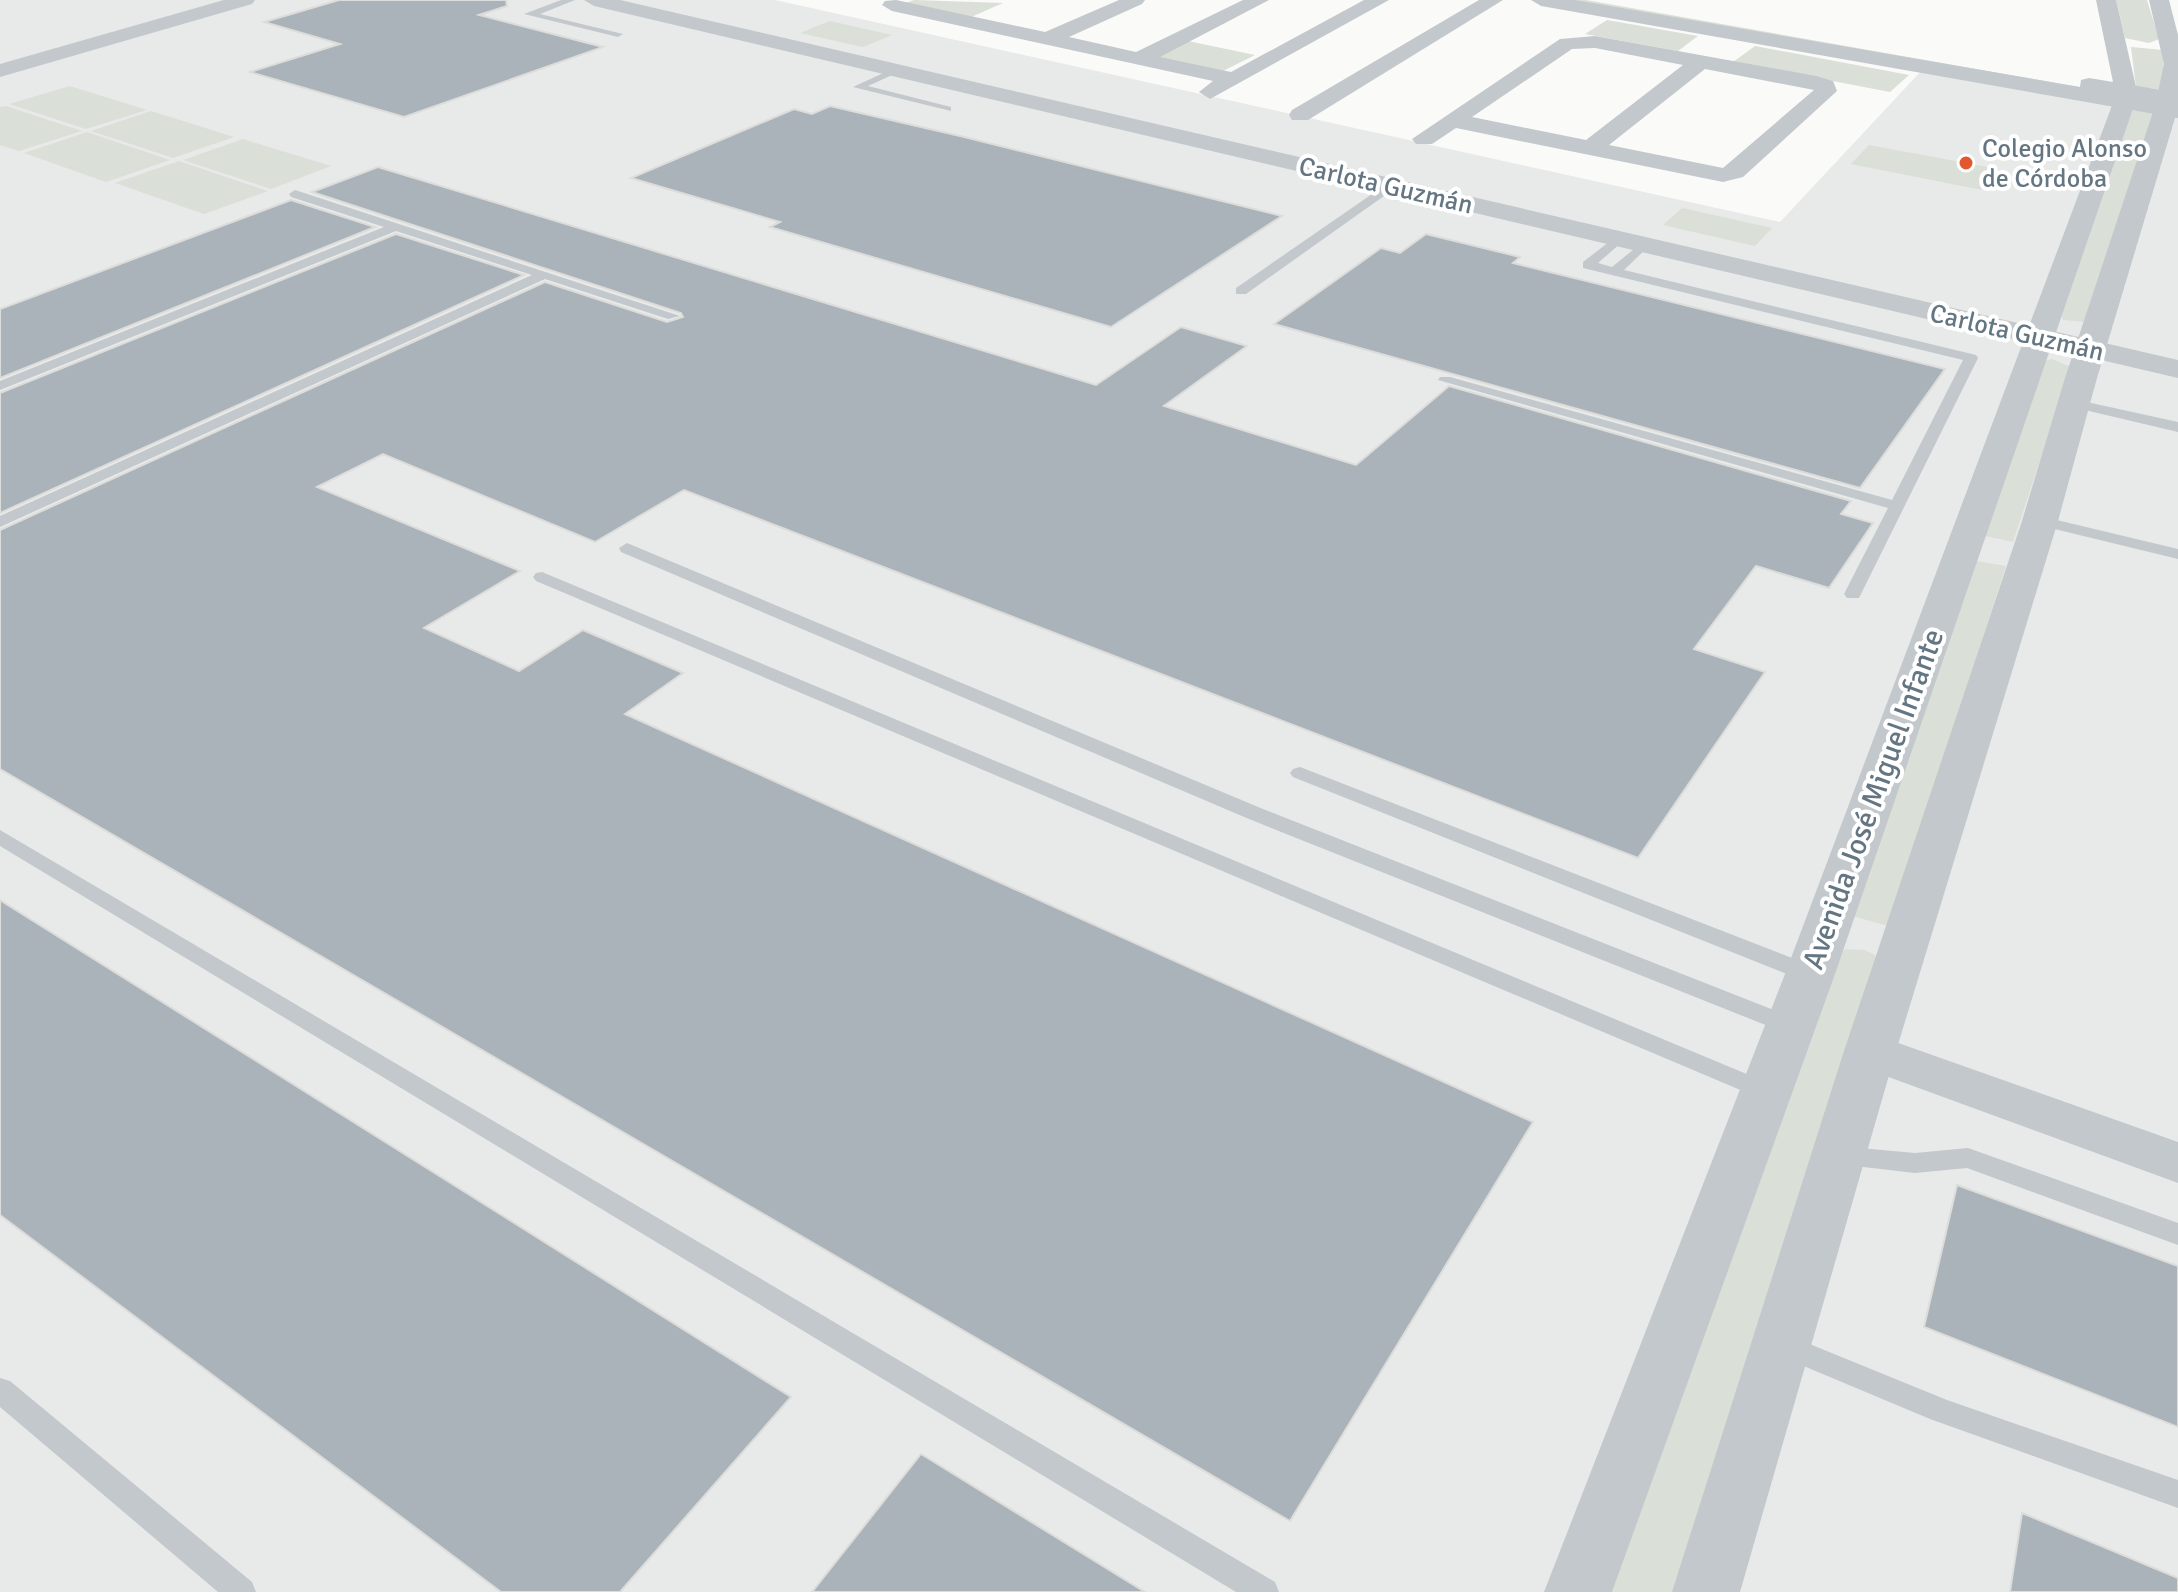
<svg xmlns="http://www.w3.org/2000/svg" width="2178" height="1592" viewBox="0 0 2178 1592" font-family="Signika,sans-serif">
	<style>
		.built { fill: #e8e9e9 }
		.green { fill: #dadfd7 }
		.building { fill: #aab3b9; stroke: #dcdcda; stroke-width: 2 }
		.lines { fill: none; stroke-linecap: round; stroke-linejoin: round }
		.service { fill: #c3c8cc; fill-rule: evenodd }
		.minor { fill: #c3c8cc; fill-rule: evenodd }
		.tertiary { fill: #c3c8cc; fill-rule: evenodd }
		.poi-dot { fill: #e4572e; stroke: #fff; stroke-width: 3 }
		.labels { text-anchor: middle; stroke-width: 8; stroke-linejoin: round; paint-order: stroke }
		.far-poi-label { font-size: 26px; fill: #657683; stroke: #fff; text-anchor: start }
		.far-street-label { font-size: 26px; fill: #657683; stroke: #fff }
		.street-label { font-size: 30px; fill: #657683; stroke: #fff }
	</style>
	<rect width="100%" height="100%" fill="#fafaf8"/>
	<path class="built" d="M0,0H775L1780,222L1923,69L2123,101L2178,97V1592H0Z"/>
	<path class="green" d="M914,0L1003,3L969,18L903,4Z
		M1558,0H1586L2112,93Z
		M2116,0H2147L2159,39L2149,43L2125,38Z
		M1607,20L1698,36L1678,51L1585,34Z
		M830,21L892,35L863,47L800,33Z
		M1188,41L1255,55L1221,72L1153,58Z
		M1755,46L1909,75L1890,92L1733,62Z
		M2131,47L2163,50L2165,90L2136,87Z
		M70,86L147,110L86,129L9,104Z
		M6,106L82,131L19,151L0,145V107Z
		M2141,110L2155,115L2087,322L2063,320L2061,315L2132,111Z
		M151,111L234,137L173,158L91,131Z
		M87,132L170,160L106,182L24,153Z
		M243,139L331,166L271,189L183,160Z
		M1869,145L1998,169L1982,190L1851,164Z
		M179,161L268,191L204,214L115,183Z
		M1682,208L1772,228L1755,246L1663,225Z
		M2052,359L2071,367L2013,542L1981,535L2042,362Z
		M1976,561L2006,566L1889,926L1852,916Z
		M1846,949L1864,950L1875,955L1877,964L1678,1592H1611L1834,957Z"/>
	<path class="building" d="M339,0H506L507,6L479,15L603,47L404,117L250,72L340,44L264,22Z
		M830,106L960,136L1282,216L1111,327L770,227L780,222L631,178L794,109L812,114Z
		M378,167L1096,385L1181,327L1247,346L1164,406L1356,465L1449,386L1851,501L1841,514L1873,523L1829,588L1756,566L1694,649L1765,672L1638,858L684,490L595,542L383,454L317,487L520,571L424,628L519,671L583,630L683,673L625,714L1533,1122L1290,1521L0,769V530L545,282L667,322L683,317L681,313L312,192Z
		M291,200L375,227L0,378V309Z
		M396,234L524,275L0,513V393Z
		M1426,234L1520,257L1513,263L1945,369L1860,488L1274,324L1381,248L1400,253Z
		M0,900L791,1397L620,1592H501L0,1215Z
		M1957,1185L2178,1266V1427L1924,1327Z
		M921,1454L1145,1592H812Z
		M2022,1513L2178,1578V1592H2010Z"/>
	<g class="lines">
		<path class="service" d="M561,0H575L540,14L623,34L618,37L524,14Z
			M892,69L901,71L868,86L951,107V111L853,87Z
			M1388,183L1398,186L1246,294H1236V288Z
			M295,190L680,316L668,319L545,279L0,527V516L532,275L396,231L0,390V381L384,227L291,197L289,194Z
			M1618,235L1622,236V242L1598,263L1612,267L1644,241L1650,245L1624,270L1976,355L1978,358L1859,598H1847L1844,594L1888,508L1438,380L1440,377H1450L1892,500L1963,360L1583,268V262Z
			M2073,399L2178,422V432L2068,406V400Z
			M2040,516L2178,549V559L2034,524L2032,521Z
			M627,543L1263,809L1799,1020L1803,1026L1799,1032L1791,1034L1783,1032L1249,819L621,552L619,548Z
			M542,572L1773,1085L1777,1091L1773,1097L1765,1100L1757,1097L536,581L533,577L536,573Z
			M1300,767L1818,968L1821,974L1818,980H1802L1293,777L1290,773L1293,769Z
			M0,830L1275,1582L1279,1592H1236L0,846Z
			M1838,1146L1915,1153L1968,1148L2178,1223V1245L1967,1168L1915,1173L1829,1163L1826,1156L1829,1149Z
			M1785,1334L1947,1400L2178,1480V1508L1930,1419L1775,1354L1771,1346L1775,1338Z
			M0,1378L10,1381L252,1582L256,1592H218L0,1407Z"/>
		<path class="minor" d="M224,0H255L252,4L0,77V64Z
			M584,0H620L2178,360V378L594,6Z
			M896,0L1045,32L1119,0H1145L1142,4L1069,37L1136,52L1243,0H1269L1160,57L1231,72L1364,0H1389L1210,99L1199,92L1213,81L892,11L882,5L885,1Z
			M1479,0H1503L1308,120H1292L1289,115L1292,110Z
			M1531,0H1575L2080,87L2081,80L2089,78L2113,82L2096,0H2116L2137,91L2132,96L2156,101L2164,64L2149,0H2169L2178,35V106L2174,114L2166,116L1541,6Z
			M1595,36L1816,76L1833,81L1837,91L1743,177L1723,182L1456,128L1432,144H1416L1412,139L1560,39ZM1595,48L1683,65L1586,140L1472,117L1572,49ZM1705,69L1814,90L1723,168L1609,145Z
			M1870,1033L2178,1142V1183L1853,1064L1845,1051L1853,1038Z"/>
		<path class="tertiary" d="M2126,84L2178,93V118H2175L2097,378L2058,521L1896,1051L1740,1592H1672L1844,1051L2022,521L2065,378L2154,109L2159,104L2136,100L1835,974L1612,1592H1544L1785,974L2110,111L2118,86Z"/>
	</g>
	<circle class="poi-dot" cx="1966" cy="163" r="8"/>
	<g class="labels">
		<g class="far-poi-label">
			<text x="1982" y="157">Colegio Alonso<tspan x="1982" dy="30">de Córdoba</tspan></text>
		</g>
		<g class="far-street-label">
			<text transform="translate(1386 185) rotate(13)" y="9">Carlota Guzmán</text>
			<text transform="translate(2017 332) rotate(13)" y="9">Carlota Guzmán</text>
		</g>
		<g class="street-label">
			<text transform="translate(1873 799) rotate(-70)" y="10">Avenida José Miguel Infante</text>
		</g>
	</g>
</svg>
